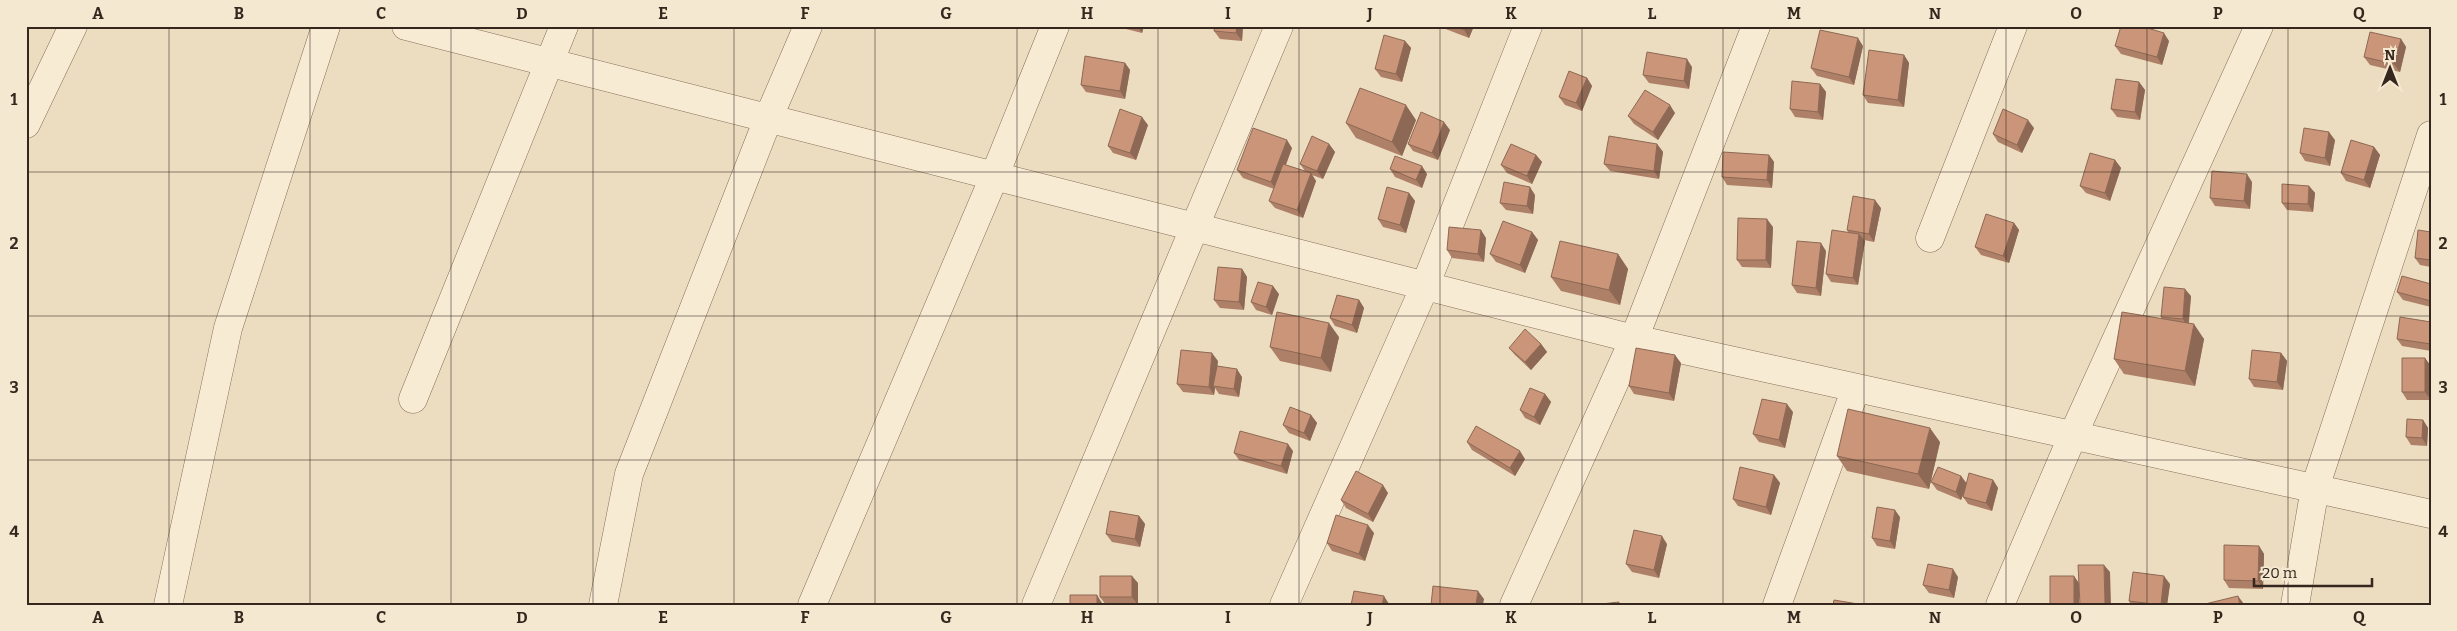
<svg xmlns="http://www.w3.org/2000/svg" width="2457" height="631" viewBox="0 0 2457 631" font-family="Bitter,serif">
	<style>
		.lines { fill: none; stroke-linecap: round; stroke-linejoin: round }
		.minor-casing { stroke: #856e59; stroke-width: 29 }
		.minor { stroke: #f8ebd4; stroke-width: 28 }
		.wall { fill: #ae8067 }
		.shaded-wall { fill: #8d6854 }
		.building { fill: #ca9578; stroke: #8d6854 }
		.grid { fill: none; stroke: #35271d; stroke-width: 1; stroke-opacity: 0.55 }
		.neatline { fill: none; stroke: #35271d; stroke-width: 2 }
		.grid-label { font-size: 16px; text-anchor: middle; font-weight: bold; fill: #35271d }
	</style>
	<rect width="100%" height="100%" fill="#ecddc1"/>
	<g class="lines">
		<g class="minor-casing">
			<path id="minor" d="M406,26L1634,339L2431,514
				M26,124L73,26
				M1930,238L2013,26
				M413,399L564,26
				M168,605L228,328L326,26
				M603,605L629,474L768,119L808,26
				M812,605L994,177L1055,26
				M1036,605L1279,26
				M1284,605L1425,286L1528,26
				M1514,605L1634,339L1756,26
				M1777,605L1856,388
				M2000,605L2073,435L2259,26
				M2295,605L2315,488L2431,135"/>
		</g>
		<use href="#minor" class="minor"/>
	</g>
	<path class="wall" d="M1121,26H1144L1142,33L1122,28Z
		M1215,26H1243L1242,41L1220,39L1214,31Z
		M1442,26H1474L1469,38L1443,28Z
		M2401,39L2406,47L2400,72L2370,65L2364,57Z
		M1405,41L1411,48L1402,82L1381,77L1375,69Z
		M2169,41L2162,65L2121,54L2115,46Z
		M1863,46L1854,85L1817,76L1811,68Z
		M1904,55L1909,63L1904,107L1868,103L1863,95Z
		M1125,63L1130,70L1125,99L1086,92L1081,85Z
		M1692,67L1689,89L1649,83L1643,75Z
		M1587,78L1592,86L1582,111L1565,105L1559,97Z
		M2139,82L2145,90L2140,120L2117,117L2111,109Z
		M1820,84L1826,92L1823,120L1795,117L1790,109Z
		M1675,113L1658,140L1634,124L1628,116Z
		M1416,120L1402,156L1356,138L1346,123Z
		M1148,125L1136,160L1113,153L1108,146Z
		M2034,128L2022,153L1998,142L1993,134Z
		M1450,130L1438,160L1413,151L1408,144Z
		M2335,140L2330,166L2305,161L2300,153Z
		M1329,144L1335,152L1323,179L1312,175L1316,181L1303,218L1275,208L1269,201L1274,189L1243,178L1237,170L1292,148L1286,165L1305,171L1300,164Z
		M1657,144L1663,152L1659,179L1610,171L1604,164Z
		M2374,147L2380,155L2370,188L2346,181L2341,173Z
		M1536,155L1542,162L1532,184L1507,173L1501,165Z
		M1769,155L1774,162L1772,188L1727,185L1722,177Z
		M2115,160L2121,168L2110,201L2086,193L2080,186Z
		M1390,169L1427,174L1422,188L1395,177Z
		M2252,182L2250,209L2215,206L2210,198Z
		M2309,186L2315,193L2313,212L2287,210L2282,203Z
		M1409,193L1415,201L1406,233L1383,227L1378,219Z
		M1535,195L1533,214L1506,210L1500,203Z
		M1881,208L1874,242L1864,240L1865,241L1858,285L1831,282L1826,274L1848,232L1847,230Z
		M2014,223L2019,230L2009,263L1981,255L1975,247Z
		M1773,227L1771,268L1742,267L1737,260Z
		M1532,232L1538,240L1525,273L1496,262L1490,254Z
		M2431,232V267L2420,265L2415,258Z
		M1486,238L1484,262L1452,258L1447,250Z
		M1826,251L1821,296L1797,293L1792,285Z
		M1618,254L1628,269L1620,305L1561,291L1551,277Z
		M1242,269L1247,277L1244,310L1220,308L1214,300Z
		M2431,284V307L2403,300L2397,292Z
		M1279,294L1272,315L1256,310L1251,302Z
		M2191,296L2189,323L2204,339L2195,386L2124,374L2114,359L2162,319L2161,317Z
		M1359,300L1364,308L1357,333L1335,326L1330,318Z
		M2431,322V351L2402,346L2397,339Z
		M1339,337L1331,372L1280,361L1270,347Z
		M1541,344L1547,352L1531,370L1515,355L1509,348Z
		M2281,353L2287,361L2283,390L2254,387L2249,379Z
		M1218,361L1217,366L1242,377L1239,397L1219,394L1215,388L1214,395L1183,392L1177,384Z
		M1681,363L1674,401L1634,394L1629,386Z
		M2431,366V400H2407L2402,392Z
		M1545,394L1551,402L1540,425L1525,418L1520,410Z
		M1793,412L1785,448L1759,442L1753,434Z
		M1311,415L1317,423L1310,441L1289,433L1283,425Z
		M2423,420L2428,428L2427,446L2411,445L2406,437Z
		M1467,442L1525,459L1515,476L1472,450Z
		M1940,442L1929,489L1847,471L1837,456Z
		M1293,451L1287,474L1239,460L1234,453Z
		M1774,475L1780,483L1771,515L1738,506L1733,499Z
		M1961,476L1966,483L1993,480L1998,488L1992,511L1968,504L1963,497L1964,492L1961,500L1937,490L1931,482Z
		M1388,493L1373,522L1346,508L1341,500Z
		M1139,516L1145,524L1140,547L1112,542L1106,534Z
		M1900,517L1895,549L1877,546L1872,538Z
		M1374,533L1365,561L1332,551L1327,543Z
		M1667,544L1659,578L1632,572L1626,564Z
		M2259,546L2264,554L2263,589L2229,588L2224,580Z
		M1958,577L1954,598L1929,593L1923,585Z
		M1138,583V605H1106L1100,597Z
		M2170,584L2167,605H2131L2129,601Z"/>
	<path class="shaded-wall" d="M1137,26H1144L1142,33Z
		M1237,26H1243L1242,41L1236,33Z
		M1466,26H1474L1469,38L1464,30Z
		M2164,33L2169,41L2162,65L2157,57Z
		M1858,38L1863,46L1854,85L1849,77Z
		M2401,39L2406,47L2400,72L2394,64Z
		M1405,41L1411,48L1402,82L1396,74Z
		M1904,55L1909,63L1904,107L1898,100Z
		M1687,59L1692,67L1689,89L1684,81Z
		M1125,63L1130,70L1125,99L1120,91Z
		M1587,78L1592,86L1582,111L1576,103Z
		M2139,82L2145,90L2140,120L2135,112Z
		M1820,84L1826,92L1823,120L1818,112Z
		M1406,105L1416,120L1402,156L1392,142Z
		M1670,105L1675,113L1658,140L1653,132Z
		M1142,117L1148,125L1136,160L1130,153Z
		M2028,120L2034,128L2022,153L2017,145Z
		M1444,122L1450,130L1438,160L1432,153Z
		M2329,132L2335,140L2330,166L2325,158Z
		M1287,140L1292,148L1276,190L1271,182Z
		M1329,144L1335,152L1323,179L1317,171Z
		M1657,144L1663,152L1659,179L1654,171Z
		M2374,147L2380,155L2370,188L2364,180Z
		M1536,155L1542,162L1532,184L1527,176Z
		M1769,155L1774,162L1772,188L1767,180Z
		M2115,160L2121,168L2110,201L2105,193Z
		M1422,166L1427,174L1422,188L1416,180Z
		M1311,173L1316,181L1303,218L1297,210Z
		M2247,174L2252,182L2250,209L2244,201Z
		M2309,186L2315,193L2313,212L2308,204Z
		M1530,187L1535,195L1533,214L1527,206Z
		M1409,193L1415,201L1406,233L1400,225Z
		M1875,200L1881,208L1874,242L1869,234Z
		M1767,219L1773,227L1771,268L1766,260Z
		M2014,223L2019,230L2009,263L2003,256Z
		M1481,230L1486,238L1484,262L1478,254Z
		M1532,232L1538,240L1525,273L1520,265Z
		M1859,234L1865,241L1858,285L1853,278Z
		M1821,243L1826,251L1821,296L1816,288Z
		M1618,254L1628,269L1620,305L1609,290Z
		M1242,269L1247,277L1244,310L1239,302Z
		M1273,286L1279,294L1272,315L1266,307Z
		M2185,289L2191,296L2188,327L2183,319Z
		M1359,300L1364,308L1357,333L1352,325Z
		M1329,323L1339,337L1331,372L1321,358Z
		M2194,324L2204,339L2195,386L2185,371Z
		M1541,344L1547,352L1531,370L1525,362Z
		M1212,353L1218,361L1215,386H1213L1215,388L1214,395L1209,387Z
		M2281,353L2287,361L2283,390L2277,382Z
		M1675,355L1681,363L1674,401L1669,393Z
		M2425,358L2431,366V400L2425,392Z
		M1237,369L1242,377L1239,397L1234,389Z
		M1545,394L1551,402L1540,425L1534,417Z
		M1787,404L1793,412L1785,448L1779,440Z
		M1311,415L1317,423L1310,441L1304,433Z
		M2423,420L2428,428L2427,446L2422,438Z
		M1930,428L1940,442L1929,489L1918,474Z
		M1288,444L1293,451L1287,474L1281,466Z
		M1520,451L1525,459L1515,476L1510,468Z
		M1774,475L1780,483L1771,515L1766,507Z
		M1961,476L1967,484L1961,500L1956,492Z
		M1993,480L1998,488L1992,511L1986,503Z
		M1383,485L1388,493L1373,522L1368,514Z
		M1895,510L1900,517L1895,549L1890,541Z
		M1139,516L1145,524L1140,547L1135,539Z
		M1368,525L1374,533L1365,561L1359,554Z
		M1662,536L1667,544L1659,578L1654,570Z
		M2259,546L2264,554L2263,589L2258,581Z
		M2104,565L2110,572L2111,605H2105Z
		M1953,569L1958,577L1954,598L1949,590Z
		M1132,576L1138,583V605L1132,597Z
		M2074,576L2079,583V605H2074Z
		M2164,576L2170,584L2167,605H2161Z
		M1478,591L1484,599L1483,605H1476Z
		M1097,595L1102,603V605H1097Z
		M1384,596L1389,604V605H1382Z
		M2238,596L2244,604V605H2240Z"/>
	<path class="building" d="M1215,26H1237L1236,33L1214,31Z
		M1454,26H1466L1464,30Z
		M2121,26H2141L2164,33L2157,57L2115,46Z
		M1820,30L1858,38L1849,77L1811,68Z
		M2370,32L2401,39L2394,64L2364,57Z
		M1384,35L1405,41L1396,74L1375,69Z
		M1869,50L1904,55L1898,100L1863,95Z
		M1647,52L1687,59L1684,81L1643,75Z
		M1085,56L1125,63L1120,91L1081,85Z
		M1569,71L1587,78L1576,103L1559,97Z
		M2116,79L2139,82L2135,112L2111,109Z
		M1792,81L1820,84L1818,112L1790,109Z
		M1360,88L1406,105L1392,142L1346,123Z
		M1645,90L1670,105L1653,132L1628,116Z
		M1120,109L1142,117L1130,153L1108,146Z
		M2003,109L2028,120L2017,145L1993,134Z
		M1421,112L1444,122L1432,153L1408,144Z
		M1253,128L1287,140L1271,182L1237,170Z
		M2304,128L2329,132L2325,158L2300,153Z
		M1312,136L1329,144L1317,171L1300,164Z
		M1609,136L1657,144L1654,171L1604,164Z
		M2351,140L2374,147L2364,180L2341,173Z
		M1511,144L1536,155L1527,176L1501,165Z
		M1723,152L1769,155L1767,180L1722,177Z
		M2090,153L2115,160L2105,193L2080,186Z
		M1395,156L1422,166L1416,180L1390,169Z
		M1283,164L1311,173L1297,210L1269,201Z
		M2212,171L2247,174L2244,201L2210,198Z
		M1504,182L1530,187L1527,206L1500,203Z
		M2282,184L2309,186L2308,204L2282,203Z
		M1387,187L1409,193L1400,225L1378,219Z
		M1853,196L1875,200L1869,234L1847,230Z
		M1986,214L2014,223L2003,256L1975,247Z
		M1738,218L1767,219L1766,260H1737Z
		M1503,221L1532,232L1520,265L1490,254Z
		M1449,227L1481,230L1478,254L1447,250Z
		M1832,230L1859,234L1853,278L1826,274Z
		M2418,230L2431,232V260L2415,258Z
		M1560,241L1618,254L1609,290L1551,277Z
		M1797,241L1821,243L1816,288L1792,285Z
		M1218,267L1242,269L1239,302L1214,300Z
		M2402,276L2431,284V301L2397,292Z
		M1258,282L1273,286L1266,307L1251,302Z
		M2164,287L2185,289L2183,319L2161,317Z
		M1337,295L1359,300L1352,325L1330,318Z
		M1277,312L1329,323L1321,358L1270,347Z
		M2122,312L2194,324L2185,371L2114,359Z
		M2400,317L2431,322V344L2397,339Z
		M1525,329L1541,344L1525,362L1509,348Z
		M1636,348L1675,355L1669,393L1629,386Z
		M1181,350L1212,353L1209,387L1177,384Z
		M2252,350L2281,353L2277,382L2249,379Z
		M2402,358H2425V392H2402Z
		M1217,366L1237,369L1234,389L1213,386Z
		M1530,388L1545,394L1534,417L1520,410Z
		M1762,399L1787,404L1779,440L1753,434Z
		M1290,407L1311,415L1304,433L1283,425Z
		M1848,409L1930,428L1918,474L1837,456Z
		M2407,419L2423,420L2422,438L2406,437Z
		M1476,426L1520,451L1510,468L1467,442Z
		M1240,431L1288,444L1281,466L1234,453Z
		M1740,467L1774,475L1766,507L1733,499Z
		M1938,467L1961,476L1956,492L1931,482Z
		M1356,471L1383,485L1368,514L1341,500Z
		M1969,473L1993,480L1986,503L1963,497Z
		M1877,507L1895,510L1890,541L1872,538Z
		M1110,511L1139,516L1135,539L1106,534Z
		M1336,515L1368,525L1359,554L1327,543Z
		M1634,530L1662,536L1654,570L1626,564Z
		M2224,545L2259,546L2258,581L2224,580Z
		M1928,564L1953,569L1949,590L1923,585Z
		M2078,565H2104L2105,605H2080Z
		M2133,572L2164,576L2161,605L2129,601Z
		M1100,576H1132V597H1100Z
		M2050,576H2074V605H2050Z
		M1433,586L1478,591L1476,605H1431Z
		M1354,591L1384,596L1382,605H1351Z
		M1070,595H1097V605H1070Z
		M2238,596L2240,605H2205V604Z
		M1834,600L1858,604V605H1833Z
		M1619,602V605H1593Z
		M2387,604H2408V605H2387Z"/>
	<path class="grid" d="M169,26V605M310,26V605M451,26V605M593,26V605M734,26V605M875,26V605M1017,26V605M1158,26V605M1299,26V605M1440,26V605M1582,26V605M1723,26V605M1864,26V605M2006,26V605M2147,26V605M2288,26V605M26,172H2431M26,316H2431M26,460H2431"/>
	<rect width="2457" height="631" fill="none" stroke="#f4e8d0" stroke-width="55"/>
	<g transform="translate(2390 68)" stroke="#f4e8d0" stroke-width="4" paint-order="stroke">
	<path d="M0-4L9 19L0 12L-9 19Z" fill="#35271d"/>
	<text y="-8" font-size="14" font-weight="bold" text-anchor="middle" fill="#35271d">N</text>
	</g>
	<path d="M2254 578v8h118v-8" fill="none" stroke="#35271d" stroke-width="2.5"/>
	<text x="2262" y="578" font-size="15" fill="#35271d" stroke="#f4e8d0" stroke-width="4" paint-order="stroke">20 m</text>
	<rect x="28" y="28" width="2402" height="576" class="neatline"/>
	<g class="grid-label">
		<text x="98" y="19">A</text>
		<text x="239" y="19">B</text>
		<text x="381" y="19">C</text>
		<text x="522" y="19">D</text>
		<text x="663" y="19">E</text>
		<text x="805" y="19">F</text>
		<text x="946" y="19">G</text>
		<text x="1087" y="19">H</text>
		<text x="1228" y="19">I</text>
		<text x="1370" y="19">J</text>
		<text x="1511" y="19">K</text>
		<text x="1652" y="19">L</text>
		<text x="1794" y="19">M</text>
		<text x="1935" y="19">N</text>
		<text x="2076" y="19">O</text>
		<text x="2218" y="19">P</text>
		<text x="2359" y="19">Q</text>
		<text x="14" y="105">1</text>
		<text x="2443" y="105">1</text>
		<text x="14" y="249">2</text>
		<text x="2443" y="249">2</text>
		<text x="14" y="393">3</text>
		<text x="2443" y="393">3</text>
		<text x="14" y="537">4</text>
		<text x="2443" y="537">4</text>
		<text x="98" y="623">A</text>
		<text x="239" y="623">B</text>
		<text x="381" y="623">C</text>
		<text x="522" y="623">D</text>
		<text x="663" y="623">E</text>
		<text x="805" y="623">F</text>
		<text x="946" y="623">G</text>
		<text x="1087" y="623">H</text>
		<text x="1228" y="623">I</text>
		<text x="1370" y="623">J</text>
		<text x="1511" y="623">K</text>
		<text x="1652" y="623">L</text>
		<text x="1794" y="623">M</text>
		<text x="1935" y="623">N</text>
		<text x="2076" y="623">O</text>
		<text x="2218" y="623">P</text>
		<text x="2359" y="623">Q</text>
	</g>
</svg>
